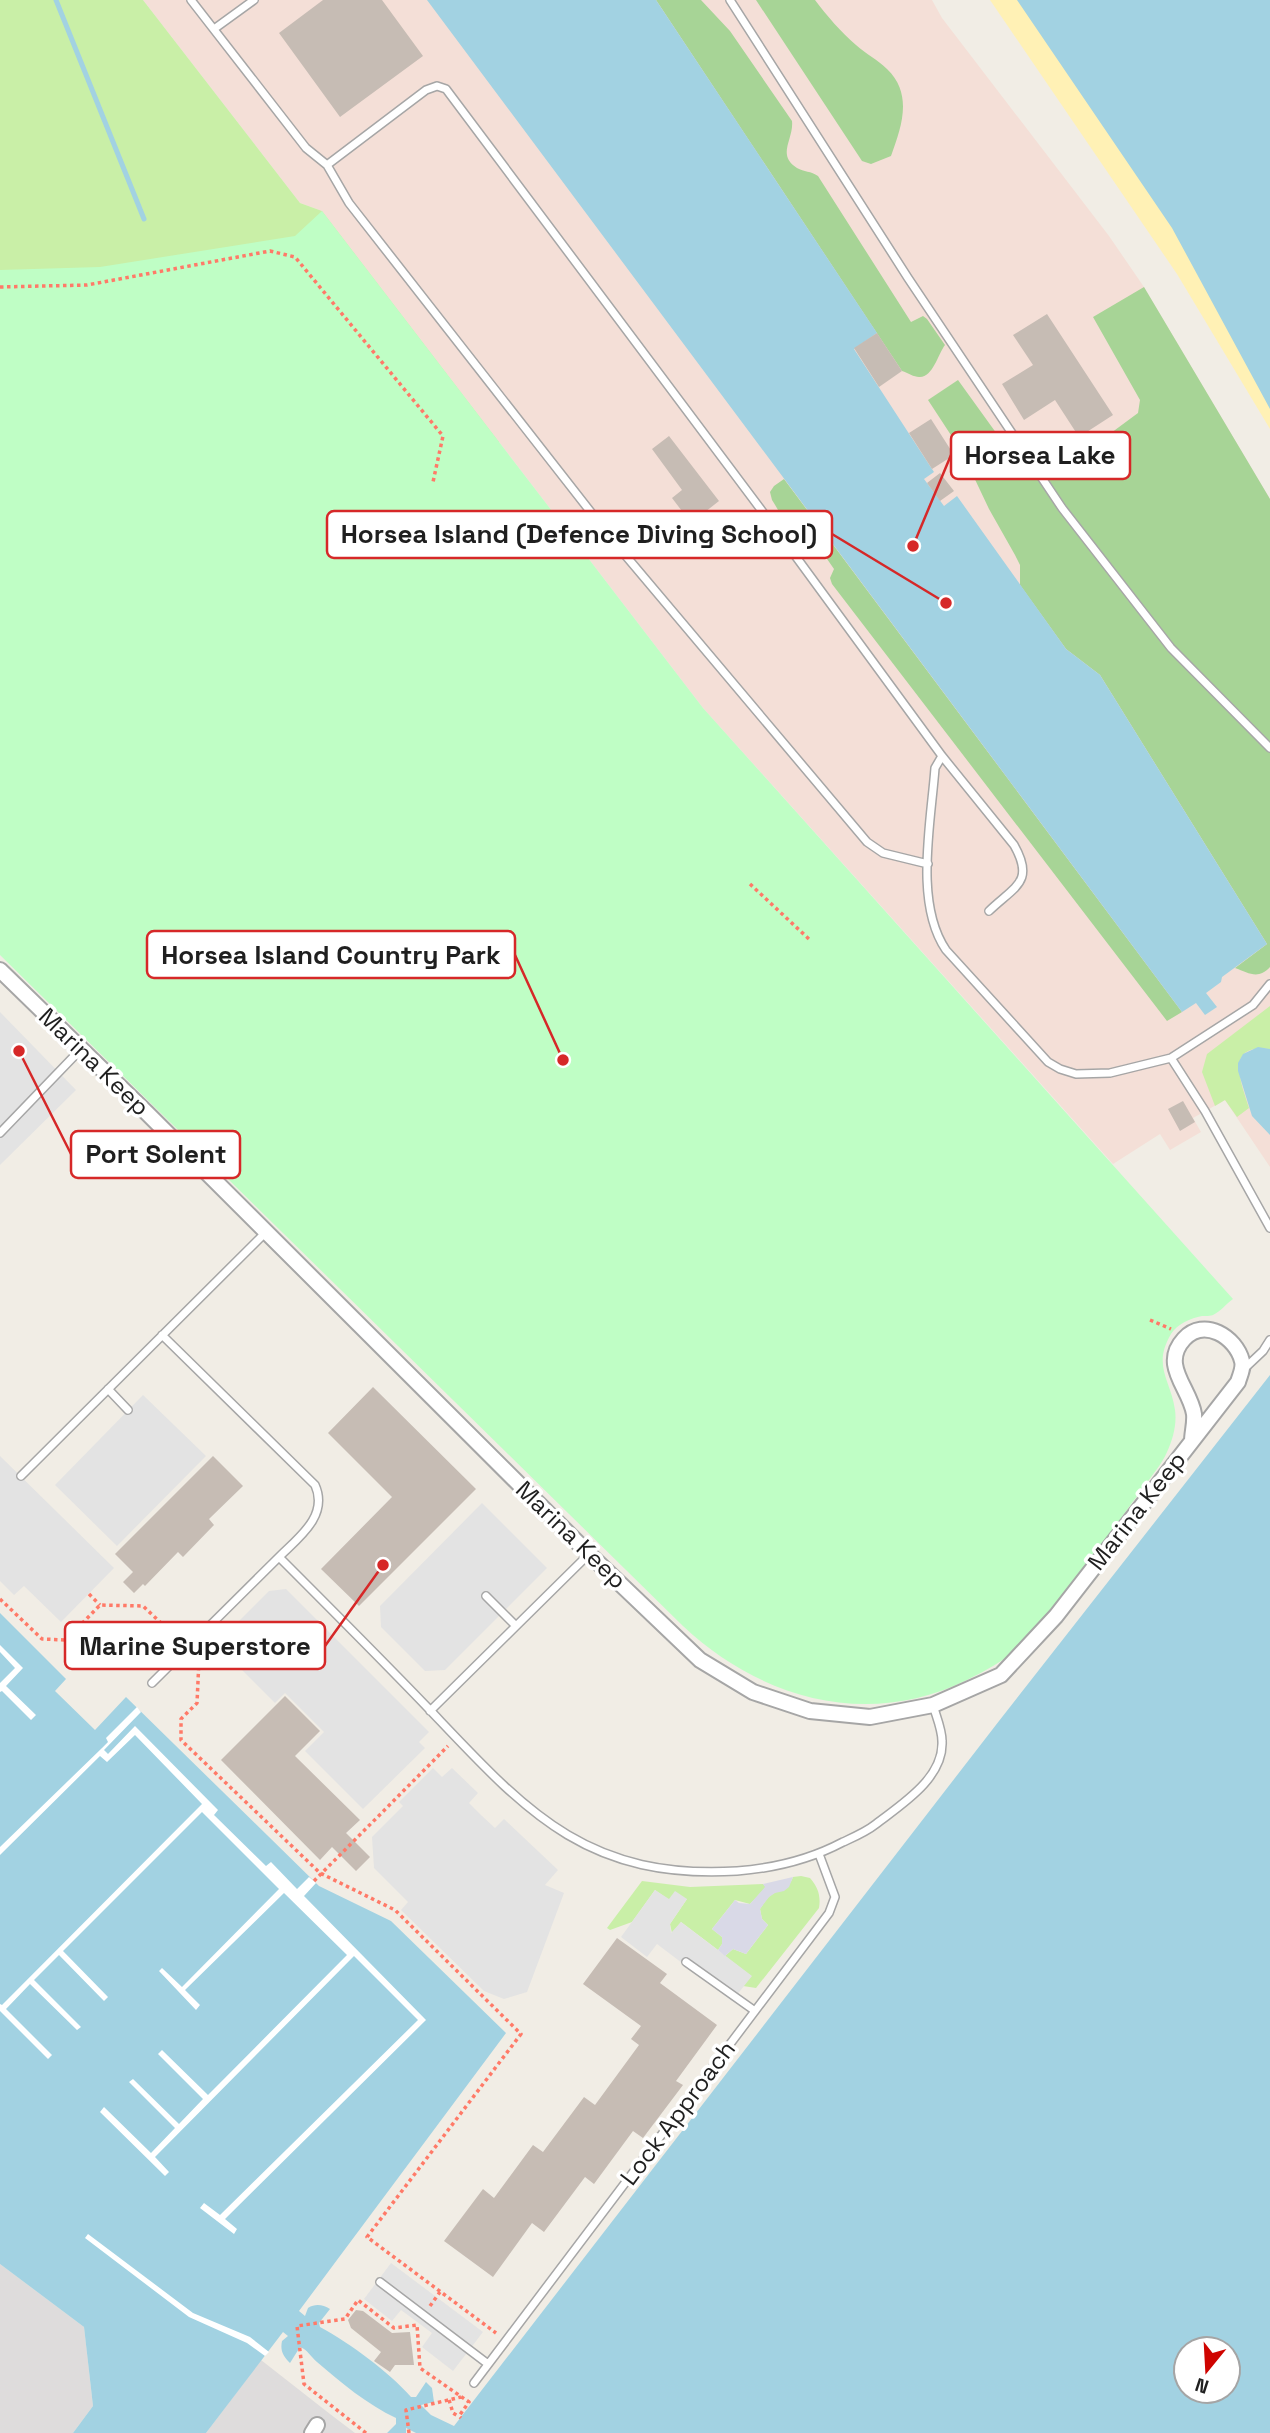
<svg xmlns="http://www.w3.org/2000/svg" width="1270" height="2433" viewBox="0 0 1270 2433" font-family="'Space Grotesk',sans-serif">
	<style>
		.residential { fill: #dedcdc }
		.military { fill: #f4dfd7 }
		.grass { fill: #c9efa7 }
		.forest { fill: #a7d496 }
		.sand { fill: #fff1b5 }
		.park { fill: #bffec5 }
		.parking { fill: #e3e3e3 }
		.plaza { fill: #d9d9e7 }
		.water { fill: #a2d2e2; fill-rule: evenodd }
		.pier { fill: #fff }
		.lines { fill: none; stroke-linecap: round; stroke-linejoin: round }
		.stream { stroke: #a2d2e2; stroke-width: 5 }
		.building { fill: #c6bcb4 }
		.service-casing { stroke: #a6a6a6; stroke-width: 10 }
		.minor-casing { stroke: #a6a6a6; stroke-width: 18 }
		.path { stroke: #ff7a68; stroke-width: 3.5; stroke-dasharray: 3.5 3.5; stroke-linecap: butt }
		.service { stroke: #fff; stroke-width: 7 }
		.minor { stroke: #fff; stroke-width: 14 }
		.labels { text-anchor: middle; stroke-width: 7; stroke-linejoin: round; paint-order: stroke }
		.street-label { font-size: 24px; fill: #1f1f1f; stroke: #fff }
		.leader { fill: none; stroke: #d62828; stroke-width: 2.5 }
		.callout-dot { fill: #d62828; stroke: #fff; stroke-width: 2.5 }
		.callout { fill: #fff; stroke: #d62828; stroke-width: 2.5 }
		.callout-label { font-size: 26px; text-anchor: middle; font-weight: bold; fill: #1f1f1f }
	</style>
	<rect width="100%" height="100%" fill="#f1ede5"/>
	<path class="residential" d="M0,2264L84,2327L93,2406L73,2433H0Z
		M261,2360L330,2414L355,2433H206Z"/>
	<path class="military" d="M143,0H932L942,18L1109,236L1144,287L1270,499V1167L1225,1100L1193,1118L1201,1132L1170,1150L1160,1134L1113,1164L703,708L322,211L300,203Z"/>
	<path class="grass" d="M0,0H143L300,203L322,211L499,442L0,513Z
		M1270,1006V1049C1224,1043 1241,1082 1249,1108L1237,1117L1225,1100L1215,1106L1202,1072L1207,1054Z
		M801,1876L810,1878C818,1887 821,1896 819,1908L756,1988L743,1986L751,1976L725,1956L733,1949L746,1954L768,1925L762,1919L760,1909C763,1904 767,1898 771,1895C780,1889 789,1889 793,1877Z
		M642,1881L690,1887L763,1884L766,1887L750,1904L735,1900L712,1929L722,1937V1944L718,1950L681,1922L672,1933L670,1924L687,1899L669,1900L655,1890L632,1922L610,1930L607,1928Z"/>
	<path class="forest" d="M656,0H701L730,31L792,121C794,139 776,155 797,168C804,172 811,171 818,176L911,322L923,316L927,319L945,345C938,354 933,378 919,377C914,377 908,373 902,371Z
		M756,0H815C827,16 841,32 856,45C866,54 878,60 887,69C913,94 902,126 891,156L871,164L862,161Z
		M1144,287L1270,499V967C1258,980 1249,973 1235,968L1267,944L1100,675L1066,649L1020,585V565L1015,555L989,509L962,452L928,400L958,380L1020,466L1026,463L1042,484L1138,413L1140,400L1093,317Z
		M784,479L1182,1012L1167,1021L832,584L830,578L834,569L825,556C798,554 785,520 772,500L770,492L774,486Z"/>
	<path class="sand" d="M990,0H1066L1270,325V429L1177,274Z"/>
	<path class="park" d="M322,211L703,708L1233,1299C1227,1303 1220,1312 1213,1315C1212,1316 1204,1316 1202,1316C1191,1318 1177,1324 1171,1334C1152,1366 1171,1380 1175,1410C1177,1424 1173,1439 1167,1452C1162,1464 1152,1475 1144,1487C1130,1505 1117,1524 1103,1543C1078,1577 1054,1613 1024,1643C1008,1659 987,1670 967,1680C867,1729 761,1699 683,1626L0,955V270L100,267L295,236Z"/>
	<path class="parking" d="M0,1012L76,1090L0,1165Z
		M143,1395L206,1456L117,1546L55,1485Z
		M0,1456L114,1568L61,1622L24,1586L14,1595L0,1581Z
		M482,1503L547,1568L445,1670L425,1671L381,1627L380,1606Z
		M286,1589L429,1732L419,1742L425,1748L363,1809L305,1751L324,1732L285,1693L275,1703L216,1644L269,1591Z
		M433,1768L442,1777L452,1768L478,1793L469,1803L481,1815L495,1828L504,1819L558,1870L545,1885L564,1893L527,1992L504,1999L484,1991L401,1910L408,1902L374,1868L372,1837L403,1806L399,1802Z
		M655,1890L669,1899L675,1891L687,1899L670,1924L671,1933L681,1922L752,1976L732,2001L657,1944L647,1957L621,1937Z
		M391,2263L483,2332L453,2371L422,2347L432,2333L401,2310L392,2321L364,2299Z"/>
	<path class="plaza" d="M793,1877L789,1887L784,1891L775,1893L769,1897L760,1909L762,1919L768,1925L746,1954L733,1949L725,1956L718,1950L722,1944V1937L712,1929L735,1900L739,1903L750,1904L765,1887L763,1884Z"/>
	<path class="water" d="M427,0H656L877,333L854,349L932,469L934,472L924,479L944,506L957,496L1066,649L1100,675L1267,944L1222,977L1221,982L1206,993L1217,1007L1205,1015L1196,1003L1182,1012Z
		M1017,0H1270V409L1172,228Z
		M1258,1047L1270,1049V1135L1252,1116L1238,1071V1063L1243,1054Z
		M1270,1375V2433H416L406,2428V2433H387L396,2424V2418C368,2405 340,2382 317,2362C310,2356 308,2350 300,2347L290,2363C283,2356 280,2351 282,2341L288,2336L283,2332L206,2433H73L93,2406L84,2327L0,2264V1613L66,1679L55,1691L95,1730L126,1697L319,1886L391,1921L506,2033L299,2311L305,2316L308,2308C316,2303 323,2305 330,2309L319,2323L320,2327C351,2344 388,2371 411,2397H416L426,2382L432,2388L434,2402L421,2405L431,2415L454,2426L999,1721ZM1186,2349H1228V2391H1186Z"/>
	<path class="pier" d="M0,1645L23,1668L6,1686L36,1715L31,1720L2,1691L0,1692V1683L15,1668L0,1652Z
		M137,1707L141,1712L104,1750L108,1754L135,1726L218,1810L214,1815L266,1866L271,1862L297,1889L309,1877L316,1883L304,1896L426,2020L225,2219L237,2229L234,2234L200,2208L204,2203L220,2215L418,2020L354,1956L155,2157L169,2172L165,2176L100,2112L104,2107L151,2153L175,2128L129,2082L133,2079L179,2124L203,2099L158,2054L162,2050L208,2095L347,1955L284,1893L185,1990L200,2005L196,2010L159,1971L162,1968L182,1987L279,1889L202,1812L63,1951L108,1997L104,2001L59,1955L34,1980L81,2027L77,2030L30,1984L6,2009L52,2055L48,2059L0,2011V2004L2,2005L202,1804L135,1735L107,1762L100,1756L0,1855V1847L102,1748L108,1742L106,1738Z
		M88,2234L193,2313L250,2337L269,2352L265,2356L247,2343L189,2317L85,2238Z"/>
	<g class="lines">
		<path class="stream" d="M56,0L144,219"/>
	</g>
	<path class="building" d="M323,0H382L423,56L340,117L279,33Z
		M1047,314L1113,415L1079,437L1055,400L1024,420L1002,384L1033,365L1013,335Z
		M877,333L902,371L879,387L854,348Z
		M931,419L954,455L932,469L909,433Z
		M669,436L719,501L691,523L672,498L682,490L652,449Z
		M940,473L954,491L940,501L927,483Z
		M1183,1101L1195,1122L1180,1131L1168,1109Z
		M373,1387L476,1489L359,1606L321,1569L392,1497L328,1433Z
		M213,1456L243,1486L209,1519L214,1525L183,1557L178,1552L145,1586L143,1584L134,1593L123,1582L133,1572L115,1554Z
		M285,1696L320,1731L295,1756L360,1820L346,1833L370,1857L356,1871L332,1847L320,1860L221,1760Z
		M617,1938L667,1974L660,1983L717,2025L676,2081L683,2085L643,2138L633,2131L594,2184L585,2177L544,2232L532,2223L493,2277L444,2241L483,2189L494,2198L533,2145L543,2152L584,2097L595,2105L639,2045L631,2039L641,2026L583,1984Z
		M356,2310L363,2311L392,2333L410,2332L414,2365H395L390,2372L374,2361L381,2352L351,2328L348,2320Z"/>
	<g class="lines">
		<g class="service-casing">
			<path id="service" d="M191,0L306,148L327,165L349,203L615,543L867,842L883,853L928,864
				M730,0L908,278L1062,508L1171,648L1270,748
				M214,29L254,0
				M327,165L426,90L437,86L446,89L783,539L942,756L1014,845C1035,882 1015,886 989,911
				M942,756L935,768C931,823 914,903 946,950L1048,1062L1060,1069L1076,1074L1110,1073L1171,1058L1253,1005L1270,984
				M1171,1058L1205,1111L1270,1228
				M0,1133L81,1049
				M162,1335L315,1485C329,1516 298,1538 279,1557
				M1245,1368L1263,1351L1270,1340
				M108,1389L128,1410
				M21,1476L266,1232
				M486,1596L516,1626
				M152,1683L279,1557C329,1607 379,1657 428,1708C525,1810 584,1880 737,1871C776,1868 809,1860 843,1842C854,1837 866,1832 876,1824C902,1804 944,1778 942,1741C942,1729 936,1716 933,1705
				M430,1711L589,1554
				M686,1962L755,2011
				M380,2282L488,2364
				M474,2383L829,1913L835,1897L819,1854"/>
		</g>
		<g class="minor-casing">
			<path id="minor" d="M0,970L147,1113L589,1554L700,1660L753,1692L810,1711L870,1717L933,1705L1001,1675L1056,1616L1238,1382C1240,1375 1244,1368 1242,1361C1236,1337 1204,1317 1184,1339C1160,1365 1190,1388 1194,1414C1195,1423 1192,1433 1192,1441
				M312,2433L317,2425"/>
		</g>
		<path class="path" d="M0,287L87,285L270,251L295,257L443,436L433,482
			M750,884L810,940
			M1150,1320L1171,1329
			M89,1594L100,1605
			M0,1599L42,1639L66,1640L100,1605L143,1606L179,1640
			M194,1655L199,1660L197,1703L181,1719V1740L320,1873L395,1910L521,2034L367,2237L496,2333
			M314,1881L448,1746
			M430,2306L440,2292
			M449,2400L453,2413L458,2416
			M366,2433L304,2384L297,2326L345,2319L358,2300L394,2328L417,2325L420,2368L469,2402L459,2416L461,2418
			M409,2433L406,2410L461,2397"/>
		<use href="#service" class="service"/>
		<use href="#minor" class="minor"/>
	</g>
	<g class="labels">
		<g class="street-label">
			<text transform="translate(94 1062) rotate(44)" y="8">Marina Keep</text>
			<text transform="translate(1137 1511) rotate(-52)" y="8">Marina Keep</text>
			<text transform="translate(571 1535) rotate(44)" y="8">Marina Keep</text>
			<text transform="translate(678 2113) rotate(-53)" y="8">Lock Approach</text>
		</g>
	</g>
	<path class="leader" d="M913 546L951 455M946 603L832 534M563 1060L515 955M19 1051L71 1154M383 1565L325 1646"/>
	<g class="callout-dot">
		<circle cx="913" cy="546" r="7"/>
		<circle cx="946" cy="603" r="7"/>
		<circle cx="563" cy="1060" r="7"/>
		<circle cx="19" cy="1051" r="7"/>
		<circle cx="383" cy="1565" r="7"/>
	</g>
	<g class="callout">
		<rect x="951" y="432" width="179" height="47" rx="7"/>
		<rect x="327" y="511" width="505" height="47" rx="7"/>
		<rect x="147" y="931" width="368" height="47" rx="7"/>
		<rect x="71" y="1131" width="169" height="47" rx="7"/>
		<rect x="65" y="1622" width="260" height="47" rx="7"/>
	</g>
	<g class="callout-label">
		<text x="1040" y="464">Horsea Lake</text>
		<text x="579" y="543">Horsea Island (Defence Diving School)</text>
		<text x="331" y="964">Horsea Island Country Park</text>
		<text x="156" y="1163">Port Solent</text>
		<text x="195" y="1655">Marine Superstore</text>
	</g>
	<g transform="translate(1207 2370) rotate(198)"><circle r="33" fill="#ffffff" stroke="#a5a5a5" stroke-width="2"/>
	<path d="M0-5L12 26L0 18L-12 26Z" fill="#cf0400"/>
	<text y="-10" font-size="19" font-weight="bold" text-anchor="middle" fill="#1f1f1f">N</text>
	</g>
</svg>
